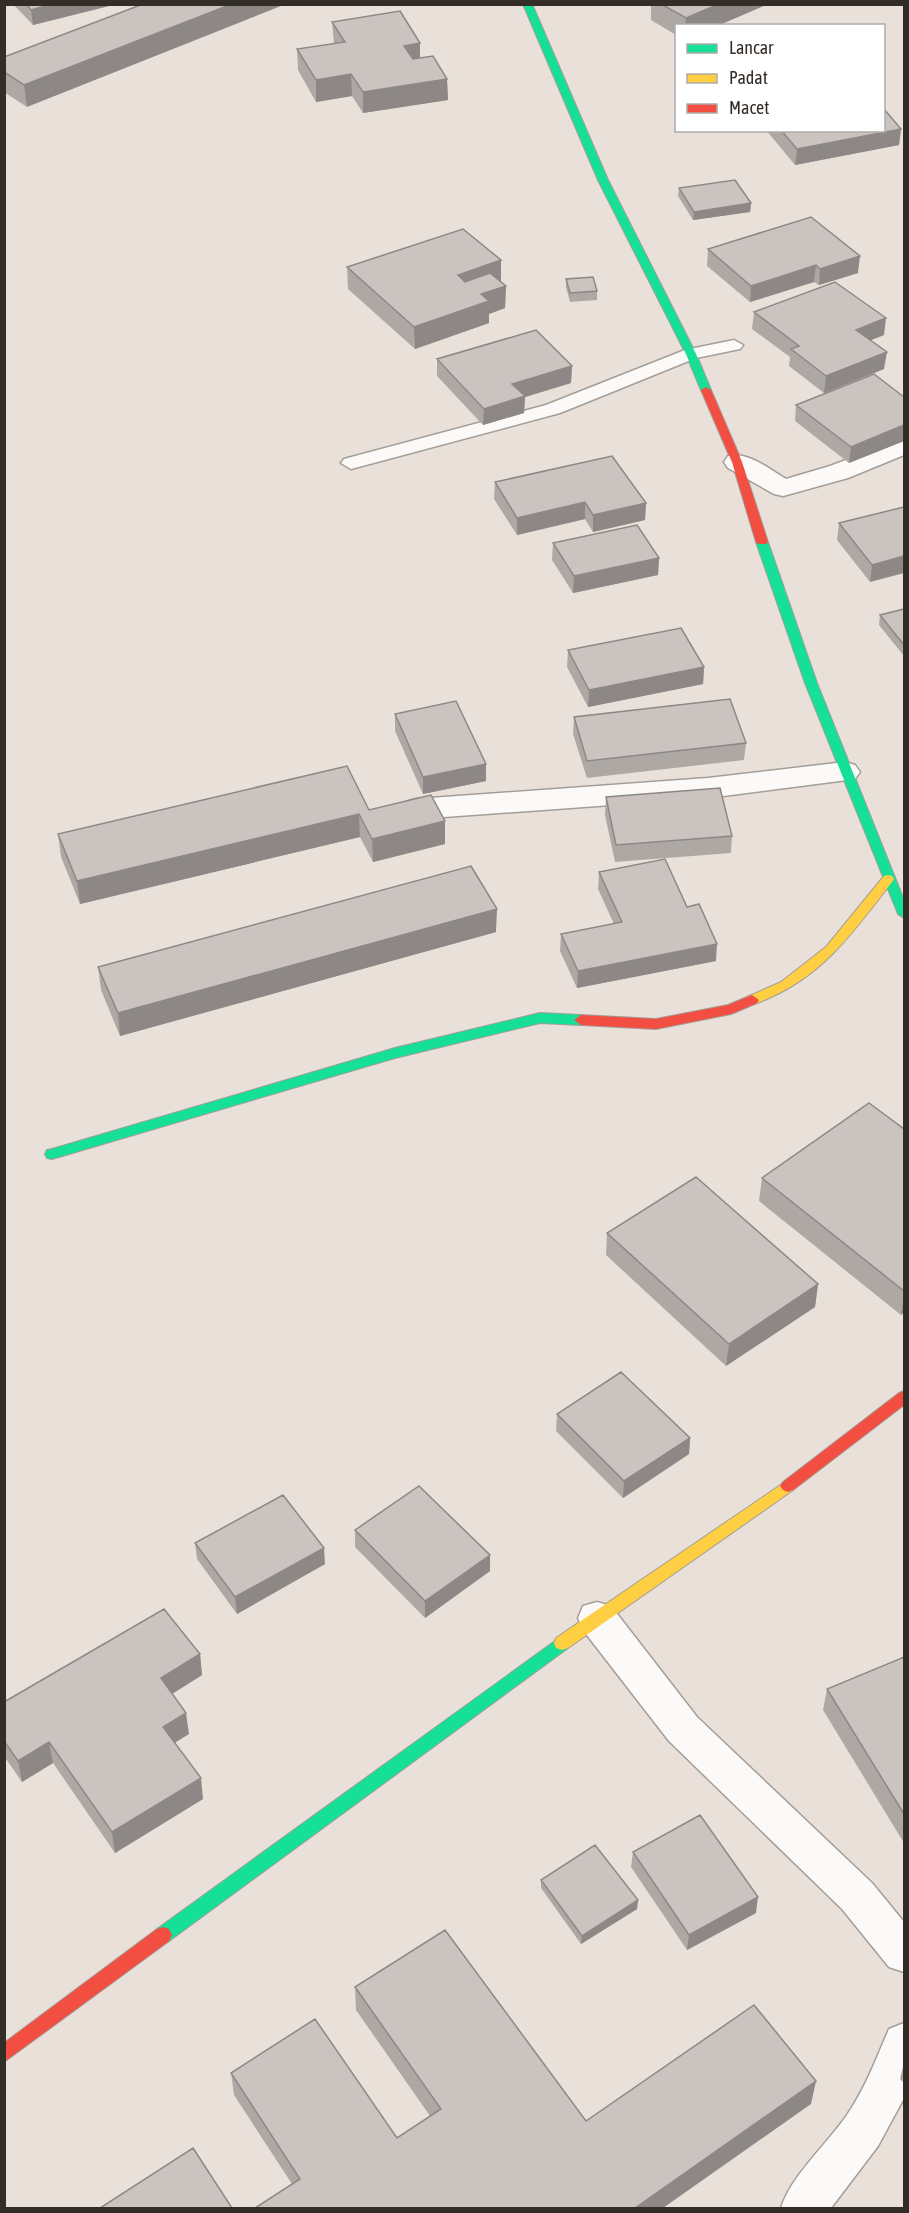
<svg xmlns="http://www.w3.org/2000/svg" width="909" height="2213" viewBox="0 0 909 2213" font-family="'Asap Condensed',sans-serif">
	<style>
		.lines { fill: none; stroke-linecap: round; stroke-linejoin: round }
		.lane-casing { stroke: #a49e98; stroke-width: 3 }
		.street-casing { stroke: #a49e98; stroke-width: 3 }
		.fast-casing { stroke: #a49e98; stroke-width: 2 }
		.slow-casing { stroke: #a49e98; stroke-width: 2 }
		.jam-casing { stroke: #a49e98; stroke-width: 2 }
		.lane { fill: #fcfaf9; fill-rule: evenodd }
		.street { fill: #fcfaf9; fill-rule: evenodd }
		.fast { fill: #16e098; fill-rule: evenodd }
		.slow { fill: #ffcf43; fill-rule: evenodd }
		.jam { fill: #f24e42; fill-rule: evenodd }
		.wall { fill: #aea8a5 }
		.shaded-wall { fill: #8d8886 }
		.building { fill: #cac3c0; stroke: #8d8886; stroke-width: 1.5 }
	</style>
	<rect width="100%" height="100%" fill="#e9e1d9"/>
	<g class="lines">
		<g class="lane-casing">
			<path id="lane" d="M734,340L743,345L740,349L696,358L560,413L351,469L341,463L344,459L546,405L685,350Z"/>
		</g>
		<g class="street-casing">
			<path id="street" d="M904,438V455L848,478L783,496L774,494L728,468L724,462L728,456C748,451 769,469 786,479L830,466Z
				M845,762L855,765L860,772L855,779L708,798L416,819L405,816L401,809L405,802L416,799L708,778Z
				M597,1602L611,1606L697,1717L872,1883L904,1922V1972L889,1967L842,1909L669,1741L583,1630L578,1618L583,1606Z
				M904,2023V2098L878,2146L831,2208H781C791,2176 827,2144 847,2115C866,2087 876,2059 889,2029Z"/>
		</g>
		<g class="fast-casing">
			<path id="fast" d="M523,4H532L608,180L696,354L711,390L710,392L706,393L701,390L686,354L598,180Z
				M762,539L768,542L817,683L904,900V918L898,914L805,683L756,542Z
				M540,1013L581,1015L588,1020L581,1025L540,1023L395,1058L52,1159L47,1158L45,1154L47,1150L52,1149L395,1048Z
				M562,1636L568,1638L570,1643L568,1648L169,1941L163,1943L157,1941L154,1935L157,1929Z"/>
		</g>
		<g class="slow-casing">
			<path id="slow" d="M888,875L892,876L894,879L892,882C855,929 826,973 769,998C762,1001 755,1006 747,1003L745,1000L747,997L781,982L826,947L884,876Z
				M788,1480L793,1482L796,1486L793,1490L568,1648L562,1650L556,1648L554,1643L556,1638Z"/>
		</g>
		<g class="jam-casing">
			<path id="jam" d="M706,387L711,390L742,462L768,542L766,544H758L756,542L732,462L701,390Z
				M752,995L759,1000L757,1003L731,1014L656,1029L581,1025L574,1020L581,1015L656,1019L728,1005Z
				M904,1391V1405L793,1490L788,1492L783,1490L780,1486L783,1482L899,1393Z
				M163,1927L169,1929L172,1935L169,1941L4,2062V2043L157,1929Z"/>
		</g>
		<use href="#lane" class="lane"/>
		<use href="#street" class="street"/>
		<use href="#fast" class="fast"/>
		<use href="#slow" class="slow"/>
		<use href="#jam" class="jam"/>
	</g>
	<path class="wall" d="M13,4H109V6L33,25Z
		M143,4L27,107L4,92V57Z
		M651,4H768L717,26H676V35L651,20Z
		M332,22L420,43V58L447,79L448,100L363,113L352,96L316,102L298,70L297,49L334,44Z
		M901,129L899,145L795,165L766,130H884Z
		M679,188L751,203L750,212L693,220L678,196Z
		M811,217L858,273L819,285L814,282L750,302L707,266L708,249Z
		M501,260V282L506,286L505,308L489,314V323L415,349L348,289L347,267Z
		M566,279L597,291V300L570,302L566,287Z
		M754,312L884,335L870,340L884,369L824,393L789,366L790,357L752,329Z
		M437,359L572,366L571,383L525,397L524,413L483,425L437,376Z
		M904,397V441L849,463L795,421L796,405Z
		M495,482L646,503L645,520L593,532L585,519L517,535L494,499Z
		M904,507L870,582L837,540L839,523Z
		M553,543L659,558L658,575L573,593L552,560Z
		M904,609V656L879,625L880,615Z
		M568,650L704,667L703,684L588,707L567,667Z
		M395,714L486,781L423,794L395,731Z
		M574,717L746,743L744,760L587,778L573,734Z
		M606,797L732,836L731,853L615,862L605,815Z
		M369,810L445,844L373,862L360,837L80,904L61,857L58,834Z
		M599,872L687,907L716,961L577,988L560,951L561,934L614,924L598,889Z
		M496,932L120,1036L101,990L98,967Z
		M904,1129V1312L901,1315L759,1201L762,1178Z
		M607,1233L818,1284L815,1307L726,1366L606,1255Z
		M557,1414L690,1438L689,1454L623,1498L556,1431Z
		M355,1530L490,1571L425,1618L355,1547Z
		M195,1543L325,1564L237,1614L197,1559Z
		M200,1654L202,1675L172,1694L189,1734L174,1743L203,1799L115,1853L53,1763L22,1782L4,1756V1702Z
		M904,1657V1843L823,1710L827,1689Z
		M633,1852L756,1913L687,1950L631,1867Z
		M541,1880L638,1900L637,1909L581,1944L541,1888Z
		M355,1987L586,2121L811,2104L292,2184L234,2095L231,2073L397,2138L430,2116L356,2010Z
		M904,2062V2083L900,2079Z"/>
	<path class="shaded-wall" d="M52,4H109V6L33,25L31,10Z
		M232,4H286L27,107L24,85Z
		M719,4H768L717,26H685L686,18Z
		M420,43V65L405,67L404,46Z
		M351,74L352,96L316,102V80Z
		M447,79L448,100L363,113V92Z
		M901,129L899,145L795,165L797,149Z
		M751,203L750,212L693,220L694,212Z
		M860,256L858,273L819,285L820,269Z
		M501,260V282L458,297V275Z
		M816,265L814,282L750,302L751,286Z
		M506,286L505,308L489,314V323L415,349L414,327L481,294Z
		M886,318L884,335L854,347L856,330Z
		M887,352L884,369L824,393L826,376Z
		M572,366L571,383L525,397L524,413L483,425L484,409L512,384Z
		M904,425V441L849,463L851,447Z
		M585,502V519L517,535V518Z
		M646,503L645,520L593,532V515Z
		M904,556V573L870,582L872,565Z
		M659,558L658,575L573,593L574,576Z
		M704,667L703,684L588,707L589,690Z
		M486,764V781L423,794V777Z
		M359,814L360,837L80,904L77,881Z
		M445,821V844L373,862L372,839Z
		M497,909L496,932L120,1036L118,1013Z
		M717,944L716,961L577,988L578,971Z
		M818,1284L815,1307L726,1366L729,1344Z
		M904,1297V1312L901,1315Z
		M690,1438L689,1454L623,1498L624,1481Z
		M324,1548L325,1564L237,1614L235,1597Z
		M490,1555V1571L425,1618V1601Z
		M200,1654L202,1675L164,1699L161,1678Z
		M186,1713L189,1734L166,1748L163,1727Z
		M49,1742L53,1763L22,1782L18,1761Z
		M201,1778L203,1799L115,1853L112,1832Z
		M758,1897L756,1913L687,1950L689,1935Z
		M638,1900L637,1909L581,1944L582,1936Z
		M816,2081L811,2104L663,2208H635Z"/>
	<path class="building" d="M26,4H52L31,10Z
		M143,4H232L24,85L4,72V57Z
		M661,4H719L686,18Z
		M400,11L420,43L404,46L413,59L433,56L447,79L363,92L351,74L316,80L297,49L345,42L332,22Z
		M884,109L901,129L797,149L781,130H884Z
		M735,180L751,203L694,212L679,188Z
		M811,217L860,256L820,269L816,265L751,286L708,249Z
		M463,229L501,260L458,275L465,282L490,273L506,286L481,294L489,301L414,327L347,267Z
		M593,277L597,291L570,293L566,279Z
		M835,282L886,318L856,330L887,352L826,376L791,349L799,346L754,312Z
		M536,330L572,366L512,384L525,396L484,409L437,359Z
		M874,374L904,397V425L851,447L796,405Z
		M612,456L646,503L593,515L585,502L517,518L495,482Z
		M904,507V556L872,565L839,523Z
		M637,525L659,558L574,576L553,543Z
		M904,609V645L880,615Z
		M681,628L704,667L589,690L568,650Z
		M730,699L746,743L587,761L574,717Z
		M456,701L486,764L423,777L395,714Z
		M347,766L369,810L431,795L445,821L372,839L359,814L77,881L58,834Z
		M720,788L732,836L616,845L606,797Z
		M665,859L687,907L699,904L717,944L578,971L561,934L622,922L599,872Z
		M471,866L497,909L118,1013L98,967Z
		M869,1103L904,1129V1291L762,1178Z
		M696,1177L818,1284L729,1344L607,1233Z
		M621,1372L690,1438L624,1481L557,1414Z
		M419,1486L490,1555L425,1601L355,1530Z
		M283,1495L324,1548L235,1597L195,1543Z
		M164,1609L200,1654L161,1678L186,1713L163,1727L201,1778L112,1832L49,1742L18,1761L4,1741V1702Z
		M904,1657V1814L827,1689Z
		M700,1815L758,1897L689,1935L633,1852Z
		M595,1845L638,1900L582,1936L541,1880Z
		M445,1930L586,2121L754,2005L816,2081L635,2208H255L300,2179L231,2073L315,2019L397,2138L441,2109L355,1987Z
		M193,2148L232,2208H100Z"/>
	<rect width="909" height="2213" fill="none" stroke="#332d27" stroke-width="12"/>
	<rect x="675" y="24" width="210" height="108" fill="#ffffff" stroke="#adaba9" stroke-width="1.5"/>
	<rect x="687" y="44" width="30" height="9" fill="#16e098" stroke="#adaba9" stroke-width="1.5"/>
	<text x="729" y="54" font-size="18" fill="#332d27">Lancar</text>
	<rect x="687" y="74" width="30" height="9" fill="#ffcf43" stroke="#adaba9" stroke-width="1.5"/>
	<text x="729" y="84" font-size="18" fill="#332d27">Padat</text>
	<rect x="687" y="104" width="30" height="9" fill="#f24e42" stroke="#adaba9" stroke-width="1.5"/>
	<text x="729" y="114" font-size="18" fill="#332d27">Macet</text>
</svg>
